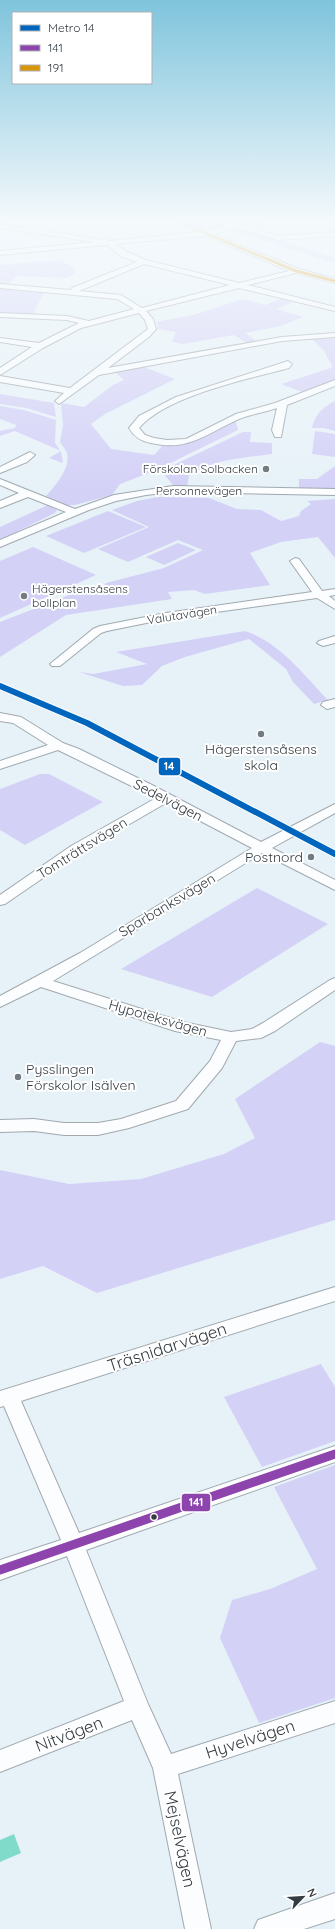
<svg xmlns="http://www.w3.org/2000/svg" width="335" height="1929" viewBox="0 0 335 1929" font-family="Quicksand,sans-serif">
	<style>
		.green { fill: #d4d1f7 }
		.water { fill: #81dbcb }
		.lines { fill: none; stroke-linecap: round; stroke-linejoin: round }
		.minor-casing { stroke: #a1a9af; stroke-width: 2 }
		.minor { fill: #fbfdfe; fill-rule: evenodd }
		.bus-1-casing { stroke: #fff; stroke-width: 12 }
		.bus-2-casing { stroke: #fff; stroke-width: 4.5 }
		.bus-1 { stroke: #8e44ad; stroke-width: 9 }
		.bus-2 { stroke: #da960a; stroke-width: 3 }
		.metro-1-casing { stroke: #fff; stroke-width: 8 }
		.metro-1 { stroke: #0065bd; stroke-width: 6 }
		.poi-dot { fill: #727c82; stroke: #fff; stroke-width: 1.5 }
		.bus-dot { fill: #333c42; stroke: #fff; stroke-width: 1.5 }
		.labels { text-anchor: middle; stroke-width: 4; stroke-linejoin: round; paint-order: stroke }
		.far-poi-label { font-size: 12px; fill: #333c42; stroke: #fff; text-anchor: end }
		.far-street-label { font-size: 12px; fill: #333c42; stroke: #fff }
		.poi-label { font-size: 14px; fill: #333c42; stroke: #fff }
		.street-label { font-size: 14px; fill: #333c42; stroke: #fff }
		.near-street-label { font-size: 17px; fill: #333c42; stroke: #fff }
		.line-badge { stroke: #fff; stroke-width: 1.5 }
		.badge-label { font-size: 11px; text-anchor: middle; font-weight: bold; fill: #fff }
	</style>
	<rect width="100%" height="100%" fill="#e7f2f8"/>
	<path class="green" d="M180,220H210L230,226L208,231Z
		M234,229H241L282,240L335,258V263L227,230Z
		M60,260L75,268V274L66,278L16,276L6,286L0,285V265Z
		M0,288L45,291L32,316L0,314Z
		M284,298L295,301L277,309L303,317L281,326L245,333L258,342L248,344L234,335L183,344L172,342L176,332L157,329L158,325L155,322L193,315L243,299L265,305Z
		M335,338V382L302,392L281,384L331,368L332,366L324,351L312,339Z
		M144,367L175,379L105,414L91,424L111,449L154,455L164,444C198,443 206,435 235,419L238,430L154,471L120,484L112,495L75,505H65L46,496C55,486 71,468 67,453C66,450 62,445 60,442L63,425L61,403L84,407L113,385L124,380L114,371Z
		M0,394L54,403L56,417L26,408L0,404Z
		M335,401V431L324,428H312C316,413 322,408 335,401Z
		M0,406L24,410L56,420L55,443L61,452L63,463L49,458L61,451L15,431L0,436V431L15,428L16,425L0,419Z
		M315,431L335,434V457L312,454Z
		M243,432H251L250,442L272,443V454C244,458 212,459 189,476L187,486H174L161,471Z
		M335,466V490L299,489V479H317Z
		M158,497L209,498L237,509L261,510L281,521L299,516L301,511L311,504L307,501L335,499V558L318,537L281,542L250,553L270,585L205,594L194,590L168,592L172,599L66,615L0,657V622L77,592L100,589L106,583L164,568L203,550L178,540L128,562L98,549L149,527L112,510L137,501Z
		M48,505L57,510L55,513L0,540V527Z
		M108,511L146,527L84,553L46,536Z
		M178,543L196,550L164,565L146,557Z
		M33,547L96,575L0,618V561Z
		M245,631C279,642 304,675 328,700L314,704L293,682L286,669L249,639L185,657L162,666L142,685L123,686L79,672L93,674L147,664L116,652Z
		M40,774H49L103,802L25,845L0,830V789Z
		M257,888L328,924L212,997L121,969Z
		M320,1042L335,1046V1220L97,1293L43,1266L0,1279V1170L69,1184L141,1179L224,1154L255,1138L235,1099Z
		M321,1364L335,1387V1441L262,1467L224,1397Z
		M335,1465V1698L259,1723L220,1638L232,1600L270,1589L317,1569L274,1487Z"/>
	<path class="water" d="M14,1834L21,1853L0,1862V1840Z"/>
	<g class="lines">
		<g class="minor-casing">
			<path id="minor" d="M171,220H180L207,231L229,226L212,220C220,220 228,224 237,224C246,224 256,220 265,220L245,226L279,236L335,232V236L279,240L237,228L213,234L299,269L335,279V283L296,273L248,285L335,307V311L239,288L146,311L153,319L156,329L149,337L108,368L282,337L335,333V337L282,341L99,375L59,404L55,401L64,393L0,382V376L70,388L148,329L145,320L139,313L81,328L43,348L0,375V368L32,347L0,342V338L39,343L79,323L67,320L0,317V313L67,316L89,321L134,309L117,299L0,288V284L71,290L72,288L137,262L121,256L107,245L0,255V251L94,242L0,228V224L110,241L198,232ZM206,236L289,271L239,283L146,260L127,252L115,244ZM144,264L230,285L142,308L121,295L79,291Z
				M288,361L292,364L289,368C248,379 166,396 139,428L145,435L154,438L167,440L186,439L236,414L275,403L335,380V386L287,405L281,437H275L272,430L277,408C265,412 252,414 239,419C207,433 189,452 151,443C141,441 134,437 129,428L139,416L176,397Z
				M30,452L35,455L27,462L0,473V467Z
				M0,479L75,509L114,495L173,486L335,489V495L173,492L146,495L116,501L89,510L0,547V540L66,512L28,497L0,508V501L19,493L0,485Z
				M295,558L299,559L322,591L335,589V595L329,596L335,601V609L317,598L166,619L107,631L101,633L60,666H52L50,664L93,629L100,626L166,613L312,592L290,561Z
				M335,636V643L323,646L317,643L319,641Z
				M335,699V707L327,709L321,705L323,702Z
				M0,713L21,717L63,743L79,749L154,786L261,842L335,804V813L272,848L335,880V890L262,853L53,981L183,1022L231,1032L252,1029L263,1023L330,980L335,978V990L275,1031L261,1038L236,1041L222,1068L188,1109L129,1128L98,1135H64L34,1131L0,1132V1120L34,1119L64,1123H98L121,1119L176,1101L210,1061L221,1040L175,1031L41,987L0,1007V996L80,953L252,848L166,803L81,852L5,904L0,905V895L71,846L156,798L58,750L0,769V761L48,745L13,723L0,721Z
				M335,1287V1301L21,1401L79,1533L335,1446V1462L86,1550L148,1704L171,1754L335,1701V1723L178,1774L211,1929H185L153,1768L132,1720L0,1772V1750L124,1701L67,1556L0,1580V1560L61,1540L4,1406L0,1407V1391Z
				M335,1893V1919L304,1929H254L258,1920Z"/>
		</g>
		<use href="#minor" class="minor"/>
		<g class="bus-1-casing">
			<path id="bus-1" d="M0,1570L335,1454"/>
		</g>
		<g class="bus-2-casing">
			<path id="bus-2" d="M174,220L296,271L335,281"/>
		</g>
		<use href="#bus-1" class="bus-1"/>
		<use href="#bus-2" class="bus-2"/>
		<g class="metro-1-casing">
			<path id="metro-1" d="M0,686L87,723L335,854"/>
		</g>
		<use href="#metro-1" class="metro-1"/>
	</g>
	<linearGradient id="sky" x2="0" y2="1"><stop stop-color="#7fc4dc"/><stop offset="0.45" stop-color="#f4f9fc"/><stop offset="1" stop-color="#f4f9fc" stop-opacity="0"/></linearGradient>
	<rect width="335" height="490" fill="url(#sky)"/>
	<g class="poi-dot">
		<circle cx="266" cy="469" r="4"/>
		<circle cx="24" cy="596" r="4"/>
		<circle cx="261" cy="734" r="4"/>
		<circle cx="311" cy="857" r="4"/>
		<circle cx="18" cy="1077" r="4"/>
	</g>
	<circle class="bus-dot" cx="154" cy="1517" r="3.5"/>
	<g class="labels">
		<g class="far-poi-label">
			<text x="258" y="473">Förskolan Solbacken</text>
			<text x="32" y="593" text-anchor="start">Hägerstensåsens<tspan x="32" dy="14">bollplan</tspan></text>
		</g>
		<g class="far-street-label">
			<text x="199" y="495">Personnevägen</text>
			<text transform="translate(182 615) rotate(-9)" y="4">Valutavägen</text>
		</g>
		<g class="poi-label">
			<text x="261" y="754">Hägerstensåsens<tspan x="261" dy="16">skola</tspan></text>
			<text x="303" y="862" text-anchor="end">Postnord</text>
			<text x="26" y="1074" text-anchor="start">Pysslingen<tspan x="26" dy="16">Förskolor Isälven</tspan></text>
		</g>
		<g class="street-label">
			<text transform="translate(168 800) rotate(27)" y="5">Sedelvägen</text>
			<text transform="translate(82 848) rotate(-32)" y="5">Tomträttsvägen</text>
			<text transform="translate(167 905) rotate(-31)" y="5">Sparbanksvägen</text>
			<text transform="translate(158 1018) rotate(16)" y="5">Hypoteksvägen</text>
		</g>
		<g class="near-street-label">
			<text transform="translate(167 1347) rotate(-18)" y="6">Träsnidarvägen</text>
			<text transform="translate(69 1734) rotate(-21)" y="6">Nitvägen</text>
			<text transform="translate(250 1739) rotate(-18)" y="6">Hyvelvägen</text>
			<text transform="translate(180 1839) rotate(78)" y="6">Mejselvägen</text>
		</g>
	</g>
	<g class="line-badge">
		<rect x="158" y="757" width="23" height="19" rx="4" fill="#0065bd"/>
		<rect x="181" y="1493" width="30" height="19" rx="4" fill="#8e44ad"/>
	</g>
	<g class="badge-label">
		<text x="169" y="770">14</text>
		<text x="196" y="1506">141</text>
	</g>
	<rect x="12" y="12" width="140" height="72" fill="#ffffff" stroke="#adb1b3"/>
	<rect x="20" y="25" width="20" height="6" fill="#0065bd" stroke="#adb1b3"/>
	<text x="48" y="32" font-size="12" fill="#333c42">Metro 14</text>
	<rect x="20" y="45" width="20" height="6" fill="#8e44ad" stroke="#adb1b3"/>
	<text x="48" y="52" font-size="12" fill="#333c42">141</text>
	<rect x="20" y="65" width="20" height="6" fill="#da960a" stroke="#adb1b3"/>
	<text x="48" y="72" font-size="12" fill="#333c42">191</text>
	<g transform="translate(303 1897) rotate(65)" stroke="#ffffff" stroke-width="3" paint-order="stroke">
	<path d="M0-3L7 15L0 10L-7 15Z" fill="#333c42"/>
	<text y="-6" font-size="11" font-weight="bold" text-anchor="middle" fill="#333c42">N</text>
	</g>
</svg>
